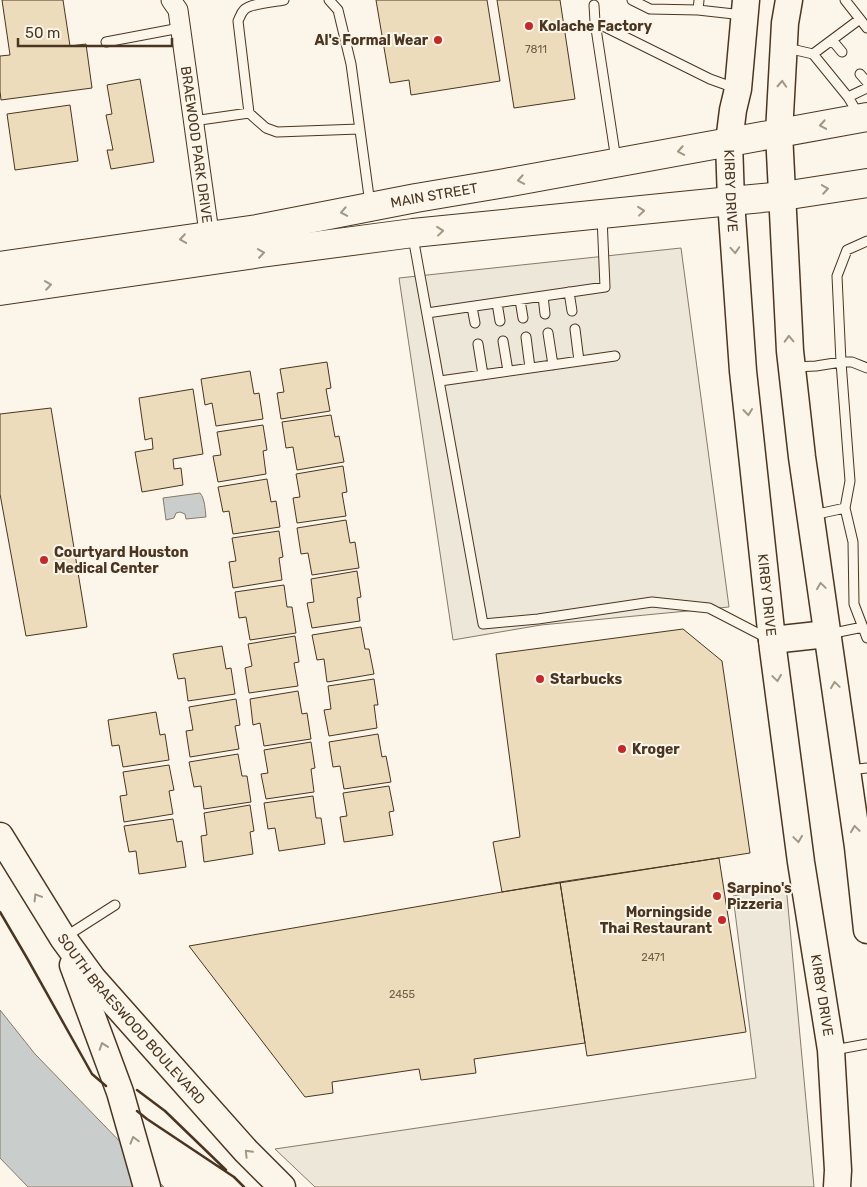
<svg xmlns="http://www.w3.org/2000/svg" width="867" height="1187" viewBox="0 0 867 1187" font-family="Rubik,sans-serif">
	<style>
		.parking { fill: #ede7d9; stroke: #887966 }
		.water { fill: #c9cecd; stroke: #887966 }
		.building { fill: #ecdcbc; stroke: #4a3520 }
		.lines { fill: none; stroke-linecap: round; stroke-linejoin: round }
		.lane-casing { stroke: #4a3520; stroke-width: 11 }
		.street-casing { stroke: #4a3520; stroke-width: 21 }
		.secondary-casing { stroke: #4a3520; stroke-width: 29 }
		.primary-casing { stroke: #4a3520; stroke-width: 30 }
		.lane { stroke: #fbf6e9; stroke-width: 9 }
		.street { stroke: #fbf6e9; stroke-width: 19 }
		.secondary { stroke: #fbf6e9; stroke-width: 26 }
		.primary { stroke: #fbf6e9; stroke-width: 28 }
		.wall { stroke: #4a3520; stroke-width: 2.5 }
		.oneway { stroke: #a29684 }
		.poi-dot { fill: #c62828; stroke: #fbf6e9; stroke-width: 2 }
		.labels { text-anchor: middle; stroke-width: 4; stroke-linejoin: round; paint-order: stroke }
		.number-label { font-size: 11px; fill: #725f47 }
		.poi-label { font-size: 14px; font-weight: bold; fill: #4a3520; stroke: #fbf6e9; text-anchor: start }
		.street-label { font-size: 14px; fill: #4a3520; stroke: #fbf6e9 }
	</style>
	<rect width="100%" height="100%" fill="#fbf6e9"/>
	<path class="parking" d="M681,248L729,607L541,625L453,640L399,278Z
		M786,885L814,1187H315L275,1149L756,1078L733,896Z"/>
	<path class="water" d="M200,493C205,499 205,509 206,517L186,519L185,514L180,512L176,513L174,518L166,520L163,498Z
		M0,1010L35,1054L164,1187H28L0,1158Z"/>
	<path class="building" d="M2,0H63L70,46L86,44L92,88L1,100L0,91V56L10,55Z
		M376,0H487L500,81L411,95L409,80L390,83Z
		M497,0H560L575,99L514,108Z
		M140,79L154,162L111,169L107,150H113L106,115L112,114L107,85Z
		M70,105L78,161L15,170L7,114Z
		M327,362L331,388L326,389L330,411L281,419L277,393L284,392L280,369Z
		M250,371L254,394L259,393L263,419L216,426L212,403L205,405L201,379Z
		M193,389L203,454L173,459L174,469L181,468L183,485L142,492L135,452L153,449L152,438L145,440L139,398Z
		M51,408L87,627L26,636L0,494V414Z
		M331,415L335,437L339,436L344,462L297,470L293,447L286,448L282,422Z
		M263,425L267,450L263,451L266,474L218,482L213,456L221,455L217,432Z
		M343,466L347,492L342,493L346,516L297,523L293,498L300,497L296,474Z
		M267,479L271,502L276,501L280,527L233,534L229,511L223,512L218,487Z
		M346,520L350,543L355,542L359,568L312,575L308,553L301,554L297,528Z
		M279,531L283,557L279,558L282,580L233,588L229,562L236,561L232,538Z
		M357,571L361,597L357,598L360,621L312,628L307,603L314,602L311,579Z
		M284,585L287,607H292L296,633L250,640L246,617L239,618L235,592Z
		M361,627L365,649H369L374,674L327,682L324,659L317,660L312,635Z
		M683,629L722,661L750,853L502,892L493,842L520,837L496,654Z
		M295,636L299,662L294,663L298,686L249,693L245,668L252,666L248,644Z
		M222,646L226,669L231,668L235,694L188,701L185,678L178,679L173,654Z
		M374,679L378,705H374L377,728L329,736L324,710L331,709L328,686Z
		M298,691L302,714L307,713L311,739L264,746L260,723L253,725L250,699Z
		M236,699L240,725L235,726L239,749L190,757L186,731L193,730L189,707Z
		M156,712L160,735L165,734L169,760L123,767L119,745L112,746L108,720Z
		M378,734L382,757L386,756L391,782L344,789L340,766L333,767L329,742Z
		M311,742L315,768L311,769L314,792L266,799L261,774L268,773L264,750Z
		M238,754L242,776H247L251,802L204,809L201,786L194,787L189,762Z
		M169,765L174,790L169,791L173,814L124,822L120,796L127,795L123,772Z
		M389,786L394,811L389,812L393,835L344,842L340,817L347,816L343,793Z
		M313,796L316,818H321L325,844L279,851L275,828L268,829L264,803Z
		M250,805L254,831L250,832L253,854L204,862L201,836L207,835L204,813Z
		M173,819L177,842L182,841L186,867L139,874L136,851L129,852L124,826Z
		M719,858L746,1032L587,1056L560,882Z
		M560,882L585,1043L474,1059L476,1073L421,1080L419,1069L332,1082L333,1093L305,1097L189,946Z"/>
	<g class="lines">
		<g class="lane-casing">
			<path id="lane" d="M329,0L338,10L351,64L370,204
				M632,0L650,9L698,10
				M699,0L698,10L743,15
				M845,0L867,28
				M594,5L595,22L616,160
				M595,22L710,79L735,88
				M832,40L842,52
				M106,42L180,28
				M787,48L813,54L848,97
				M813,54L860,19
				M860,74L867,82
				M249,113L266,128L277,132L359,129
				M859,115L848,97L867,88
				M193,121L249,113L238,21C240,17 241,13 244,10C251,3 274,2 284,0
				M413,237L483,624L538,619L652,602L709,608L767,638
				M867,241L847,250L837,276L841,362L850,481L845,508L853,542L854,604L867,638
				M569,292L572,311
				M543,296L545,314
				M520,300L523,318
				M497,303L500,321
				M472,307L475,323
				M427,313L605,287L602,217
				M575,329L579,361
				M548,333L553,365
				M526,337L530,368
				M503,341L508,371
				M478,344L483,375
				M794,367L816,366L841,362H852L867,368
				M440,381L615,356
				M813,515L845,508
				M829,634L863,627
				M850,770L867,768
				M65,937L115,905
				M834,1050L867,1044"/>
		</g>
		<g class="street-casing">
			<g id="street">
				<path id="s1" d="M171,0L178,10L211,247"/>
			</g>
		</g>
		<g class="secondary-casing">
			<g id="secondary">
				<path id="s2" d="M746,0L738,89L733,110L729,142L731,201L743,371L773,649L801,862L831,1050L838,1170L837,1187"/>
				<path d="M789,0L785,23L779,133L790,351L802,457L858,847L867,930"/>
				<path d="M772,640L827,634"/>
				<path id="s3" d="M0,836L63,938L93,979L246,1151L282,1187"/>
				<path d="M73,965L120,1092L147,1187"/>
			</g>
		</g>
		<g class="primary-casing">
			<g id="primary">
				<path id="s4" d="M0,266L257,229L416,198L505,183L867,117"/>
				<path d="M0,291L261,253L413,233L731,201L783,196L867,183"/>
			</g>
		</g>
		<use href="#lane" class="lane"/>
		<use href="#street" class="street"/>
		<use href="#secondary" class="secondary"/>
		<use href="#primary" class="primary"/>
		<path class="wall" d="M0,912L27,958L92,1074L106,1086
			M137,1090L165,1111L226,1170
			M137,1111L147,1119L234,1177L244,1187"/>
	</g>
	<defs><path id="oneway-chevron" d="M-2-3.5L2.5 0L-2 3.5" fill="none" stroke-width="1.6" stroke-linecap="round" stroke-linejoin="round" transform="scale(1.25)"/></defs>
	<g class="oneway">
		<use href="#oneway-chevron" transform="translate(782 84) rotate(-87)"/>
		<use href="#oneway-chevron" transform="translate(823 125) rotate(170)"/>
		<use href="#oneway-chevron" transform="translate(681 151) rotate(170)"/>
		<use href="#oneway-chevron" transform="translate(521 180) rotate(170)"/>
		<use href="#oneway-chevron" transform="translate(825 189) rotate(-9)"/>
		<use href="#oneway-chevron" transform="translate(641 211) rotate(-6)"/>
		<use href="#oneway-chevron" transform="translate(344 212) rotate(169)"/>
		<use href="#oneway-chevron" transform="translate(440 231) rotate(-6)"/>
		<use href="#oneway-chevron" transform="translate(183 239) rotate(172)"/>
		<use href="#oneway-chevron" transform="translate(735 250) rotate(86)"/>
		<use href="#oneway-chevron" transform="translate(261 253) rotate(-8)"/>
		<use href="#oneway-chevron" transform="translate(48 285) rotate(-8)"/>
		<use href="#oneway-chevron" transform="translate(789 339) rotate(-92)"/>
		<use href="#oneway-chevron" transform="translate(748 412) rotate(84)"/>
		<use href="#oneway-chevron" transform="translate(821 586) rotate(-98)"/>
		<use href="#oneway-chevron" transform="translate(777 678) rotate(82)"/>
		<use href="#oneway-chevron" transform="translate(835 685) rotate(-98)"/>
		<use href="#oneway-chevron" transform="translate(855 829) rotate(-98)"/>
		<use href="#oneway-chevron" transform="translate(798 839) rotate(82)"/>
		<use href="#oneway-chevron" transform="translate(37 897) rotate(-121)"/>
		<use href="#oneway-chevron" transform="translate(103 1046) rotate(-109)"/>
		<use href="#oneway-chevron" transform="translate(134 1140) rotate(-106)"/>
		<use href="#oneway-chevron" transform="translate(248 1153) rotate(-134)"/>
	</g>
	<g class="poi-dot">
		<circle cx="529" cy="26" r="5"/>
		<circle cx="438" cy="40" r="5"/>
		<circle cx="44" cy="560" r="5"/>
		<circle cx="540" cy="679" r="5"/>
		<circle cx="622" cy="749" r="5"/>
		<circle cx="717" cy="896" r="5"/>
		<circle cx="722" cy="920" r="5"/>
	</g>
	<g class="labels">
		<g class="number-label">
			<text x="536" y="53">7811</text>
			<text x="653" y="961">2471</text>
			<text x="402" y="998">2455</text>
		</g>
		<g class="poi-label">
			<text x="539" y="31">Kolache Factory</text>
			<text x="428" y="45" text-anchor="end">Al's Formal Wear</text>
			<text x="54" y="557">Courtyard Houston<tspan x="54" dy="16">Medical Center</tspan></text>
			<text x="550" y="684">Starbucks</text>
			<text x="632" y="754">Kroger</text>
			<text x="727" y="893">Sarpino's<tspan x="727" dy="16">Pizzeria</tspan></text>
			<text x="712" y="917" text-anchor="end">Morningside<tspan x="712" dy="16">Thai Restaurant</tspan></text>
		</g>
		<g class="street-label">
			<text dy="5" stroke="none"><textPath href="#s1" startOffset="148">BRAEWOOD PARK DRIVE</textPath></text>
			<text dy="5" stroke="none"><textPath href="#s2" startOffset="192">KIRBY DRIVE</textPath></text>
			<text dy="5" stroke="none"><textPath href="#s4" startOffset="440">MAIN STREET</textPath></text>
			<text dy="5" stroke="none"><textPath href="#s2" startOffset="598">KIRBY DRIVE</textPath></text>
			<text dy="5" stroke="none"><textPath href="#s2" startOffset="1002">KIRBY DRIVE</textPath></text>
			<text dy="5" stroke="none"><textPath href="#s3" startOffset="226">SOUTH BRAESWOOD BOULEVARD</textPath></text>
		</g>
	</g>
	<path d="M18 38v8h154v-8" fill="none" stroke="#4a3520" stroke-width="2.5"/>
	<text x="25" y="38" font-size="15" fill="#4a3520" stroke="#fbf6e9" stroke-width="4" paint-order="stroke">50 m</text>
</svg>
